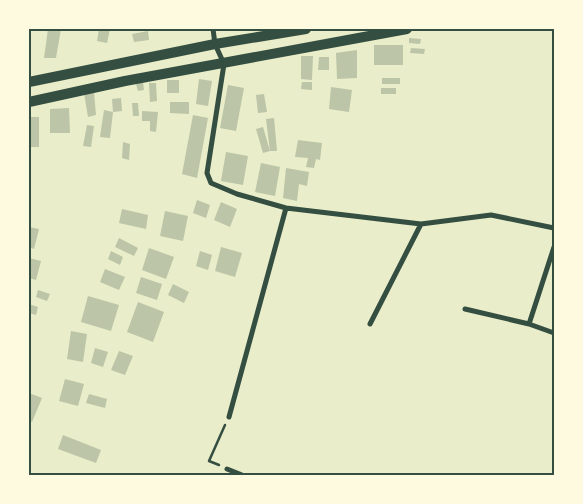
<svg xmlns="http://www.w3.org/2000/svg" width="583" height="504" viewBox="0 0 583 504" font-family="'Roboto Condensed',sans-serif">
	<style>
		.building { fill: #bcc5a7 }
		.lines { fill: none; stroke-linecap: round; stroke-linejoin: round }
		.path { stroke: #344e41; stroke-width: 2.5 }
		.minor { stroke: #344e41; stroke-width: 5 }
		.trunk { stroke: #344e41; stroke-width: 10 }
		.neatline { fill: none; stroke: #344e41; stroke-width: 2 }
	</style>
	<rect width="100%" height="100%" fill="#e9edc9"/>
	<path class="building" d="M48,29H61L56,58H44Z
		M99,29H110L107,43L97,41Z
		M148,31L149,40L134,42L132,34Z
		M409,38L421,39L420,44L409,43Z
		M374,45H403V65H374Z
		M411,48L425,49L424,54L410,53Z
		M357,50V78L337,79L336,53Z
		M301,56H313L312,80L301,79Z
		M319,57H329V70H318Z
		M382,78H400V84H382Z
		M199,79L212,81L208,106L196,104Z
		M167,80H179V93H167Z
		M143,82L144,90L138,91L136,84Z
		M302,82H312V90L301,89Z
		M149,83H156L157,101L150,102Z
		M228,85L244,88L236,131L220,128Z
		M331,87L352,90L349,112L329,109Z
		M381,88H396V94H381Z
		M94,92L96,115L88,117L84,93Z
		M264,94L267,112L258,113L256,95Z
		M121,98L122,111L113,112L110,138L100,137L104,110L113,112L112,99Z
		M170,102H189V114L170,113Z
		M132,103H138L139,116H133Z
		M69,108L70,133H50V109Z
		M142,111L158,112L156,132L150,131V121H142Z
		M193,115L208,118L197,178L182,174Z
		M29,117H39V147H29Z
		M274,118L277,151H270L266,119Z
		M87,125L94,126L91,147L83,146Z
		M263,127L270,151L263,153L256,129Z
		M298,140L322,143L320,160L316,159L314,168L306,167L308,158L295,157Z
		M123,142L130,144L129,160L122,158Z
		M226,152L248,156L243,185L221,181Z
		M261,163L280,167L275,196L255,192Z
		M286,168L309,172L307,186L299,184L297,201L283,198Z
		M197,200L210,205L206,218L193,213Z
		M221,202L237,209L230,227L214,220Z
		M122,209L148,215L146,229L119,223Z
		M165,211L188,216L183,241L160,236Z
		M29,227L39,229L34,249L29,247Z
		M119,238L138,248L134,256L115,247Z
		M221,247L242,253L235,277L215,271Z
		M149,248L174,257L166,279L142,270Z
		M111,251L123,257L120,265L108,259Z
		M200,251L212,255L208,270L196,266Z
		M29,258L41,261L36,280L29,278Z
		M105,269L125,277L119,290L100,282Z
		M141,277L162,284L157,300L136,293Z
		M173,284L189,292L184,303L168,295Z
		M38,290L50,294L47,301L36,297Z
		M88,296L119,305L111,331L81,322Z
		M138,302L164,312L153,342L127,332Z
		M29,304L38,307L36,315L29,313Z
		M71,331L87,334L83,362L67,359Z
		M95,348L108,352L103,367L91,363Z
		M119,351L133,356L125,375L111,370Z
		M65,379L84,384L78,406L59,401Z
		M29,393L42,398L32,422L29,420Z
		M89,394L107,399L105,408L86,403Z
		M63,435L101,450L96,463L58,449Z"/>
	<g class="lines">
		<path class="path" d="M219,465L209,461L225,425"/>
		<path class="minor" d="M213,29L215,44L224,64L207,173L211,183L237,194L286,208L421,224L491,215L554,228
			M465,309L529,324L554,333
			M370,324L421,224
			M529,324L554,247
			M229,417L286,208
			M227,469L242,475"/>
		<path class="trunk" d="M29,82L215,44L306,29
			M29,102L125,81L407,29"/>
	</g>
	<rect width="583" height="504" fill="none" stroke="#fefae0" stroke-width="60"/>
	<rect x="30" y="30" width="523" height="444" class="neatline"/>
</svg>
